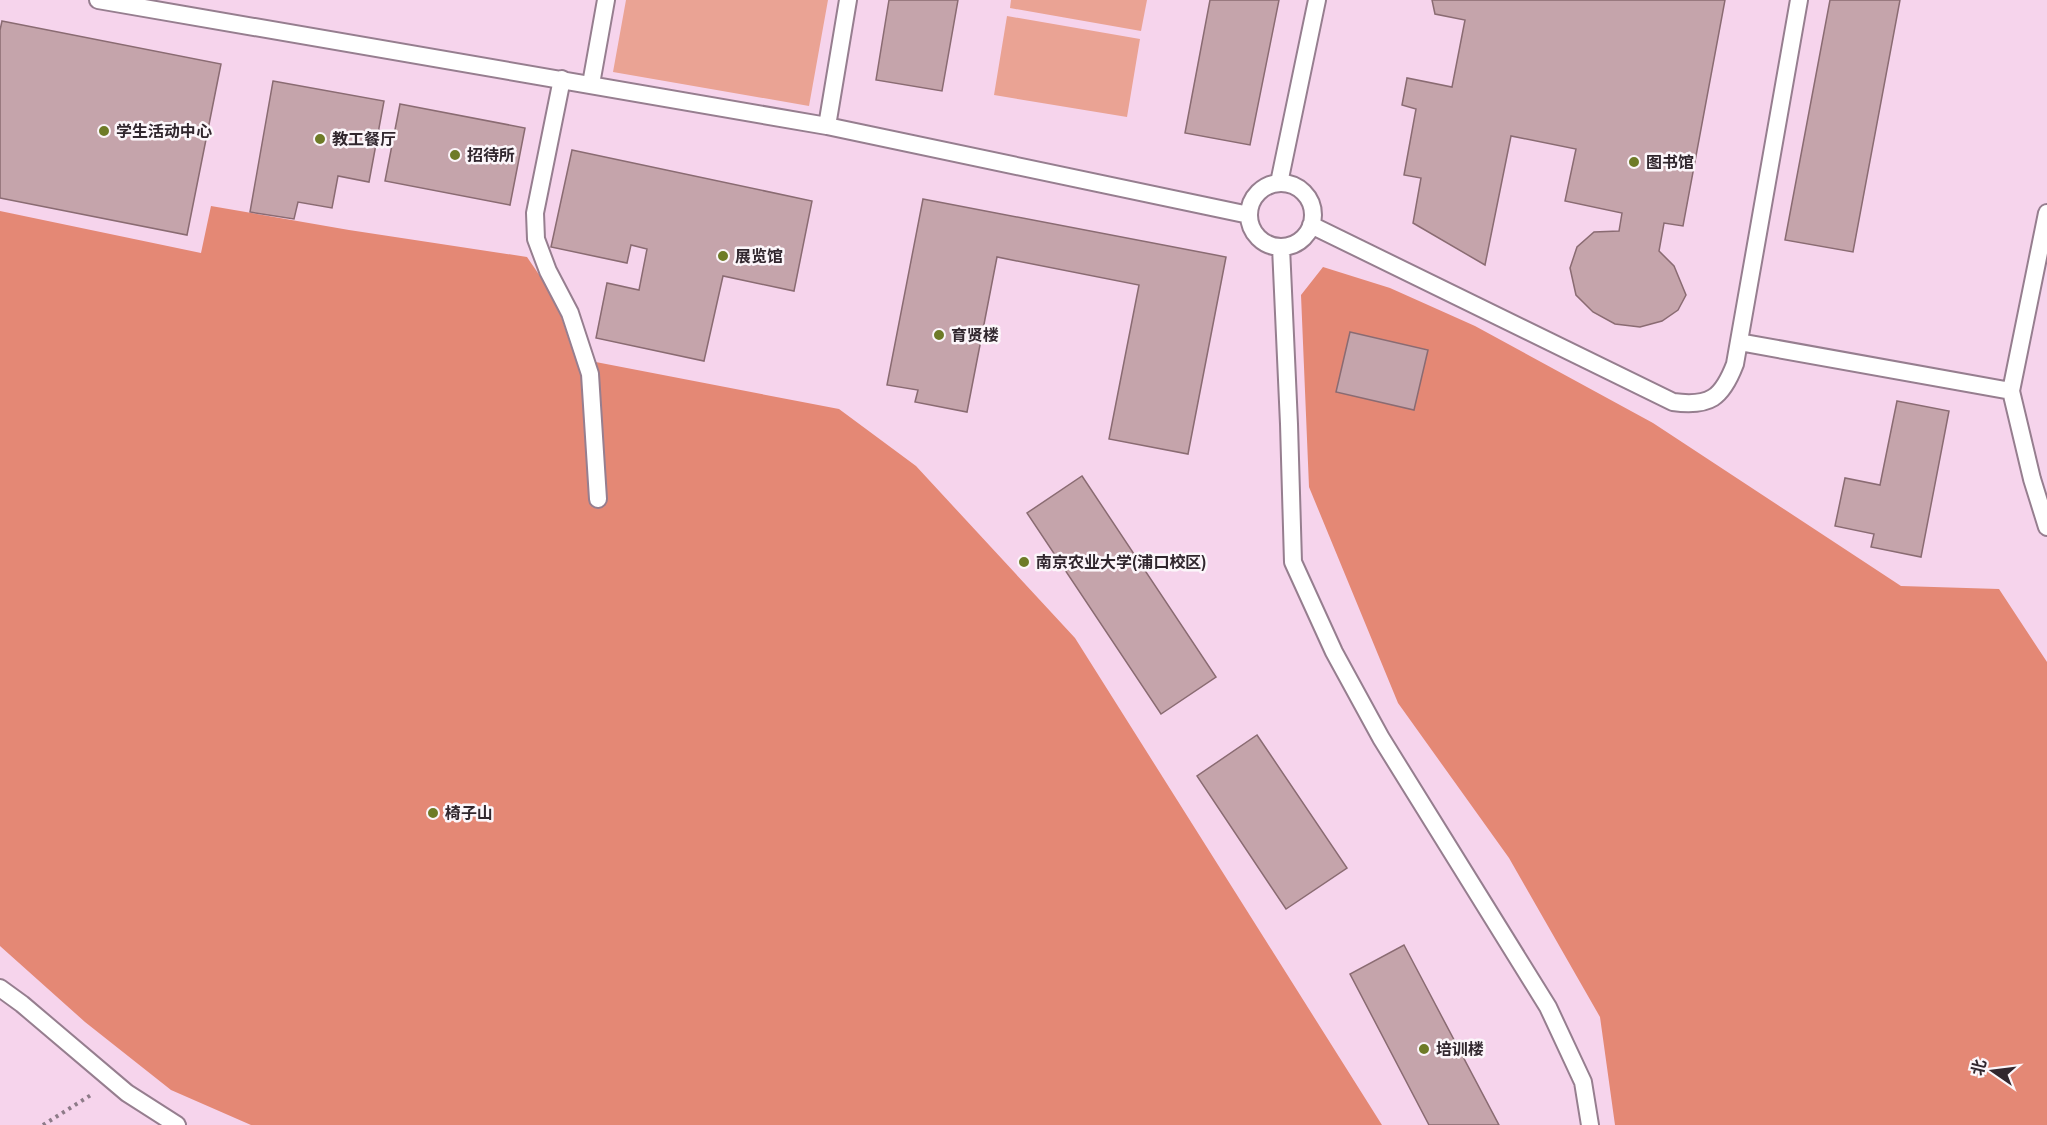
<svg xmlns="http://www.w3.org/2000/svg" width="2047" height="1125" viewBox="0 0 2047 1125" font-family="'Public Sans','Noto Sans SC',sans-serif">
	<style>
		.built { fill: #f6d4ec }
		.green { fill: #eaa394 }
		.forest { fill: #e48875 }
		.building { fill: #c5a4ab; stroke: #8a6b72; stroke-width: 1.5 }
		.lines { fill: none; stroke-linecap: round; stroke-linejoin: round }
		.service-casing { stroke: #967e8f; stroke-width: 20 }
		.path { stroke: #8d7b88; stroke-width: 4; stroke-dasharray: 3 4.5; stroke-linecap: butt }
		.service { stroke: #fff; stroke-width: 16 }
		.poi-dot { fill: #6e7b27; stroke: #fcf6fa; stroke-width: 2 }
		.labels { text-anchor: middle; stroke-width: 5; stroke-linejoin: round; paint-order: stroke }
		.poi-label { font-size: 16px; font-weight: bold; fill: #31272e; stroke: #fcf6fa; text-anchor: start }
	</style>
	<rect width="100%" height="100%" fill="#fde1f5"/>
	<path class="built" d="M0,0H2047V1125H0Z"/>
	<path class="green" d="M626,0H828L809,106L613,72Z
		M1011,0H1147L1141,31L1010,8Z
		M1007,16L1140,39L1127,117L994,95Z"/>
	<path class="forest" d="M211,206L349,230L527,257L555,298L575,358L839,409L916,466L1075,638L1382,1125H251L171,1090L85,1022L0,946V211L201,253Z
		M1323,267L1390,288L1475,326L1653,423L1901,586L1999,589L2047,662V1125H1615L1600,1017L1509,858L1398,703L1309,487L1301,295Z"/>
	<path class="building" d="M889,0H958L942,91L876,80Z
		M1210,0H1279L1250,145L1185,133Z
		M1432,0H1725L1683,226L1664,223L1659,251L1674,266L1686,295L1678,310L1662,321L1640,327L1615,324L1593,312L1576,295L1570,268L1577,247L1594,232L1619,231L1622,213L1565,201L1576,149L1511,136L1485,265L1413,223L1421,178L1404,175L1416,109L1402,105L1407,78L1452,87L1465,20L1435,14Z
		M1830,0H1900L1853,252L1785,240Z
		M2,21L221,64L187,235L0,198V30Z
		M273,81L384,101L369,182L338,176L332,208L298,202L294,219L250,212Z
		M400,104L525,128L510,205L385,181Z
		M572,150L812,201L794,291L723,276L704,361L596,338L607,283L639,290L647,249L631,245L627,263L551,247Z
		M923,199L1226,257L1188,454L1109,439L1139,285L997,257L967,412L915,402L918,390L887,385Z
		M1350,332L1428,350L1414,410L1336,392Z
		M1897,401L1949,411L1921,557L1871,547L1874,534L1835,526L1845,478L1880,485Z
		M1082,476L1216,677L1161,714L1027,513Z
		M1257,735L1347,868L1286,909L1197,776Z
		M1404,945L1499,1125H1429L1350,974Z"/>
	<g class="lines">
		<g class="service-casing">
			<path id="service" d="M98,0L827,126L1249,215
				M562,79L535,213L536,239L548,271L570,313L590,374L598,499
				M591,84L606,0
				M827,126L848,0
				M1279,183L1317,0
				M1249 215a32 32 0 1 1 64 0a32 32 0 1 1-64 0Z
				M1311,225L1673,402C1710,407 1722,398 1735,364L1799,0
				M1281,247L1289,424L1293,562L1334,652L1381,738L1548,1007L1583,1082L1590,1125
				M1739,342L2011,391L2032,479L2047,527
				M2011,391L2047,213
				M0,988L22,1004L127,1093L177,1125"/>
		</g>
		<path class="path" d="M43,1125L91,1095"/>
		<use href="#service" class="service"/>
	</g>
	<g class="poi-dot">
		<circle cx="104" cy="131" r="6"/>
		<circle cx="320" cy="139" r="6"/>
		<circle cx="455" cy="155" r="6"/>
		<circle cx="1634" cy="162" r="6"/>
		<circle cx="723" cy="256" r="6"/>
		<circle cx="939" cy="335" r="6"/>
		<circle cx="1024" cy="562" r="6"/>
		<circle cx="433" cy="813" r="6"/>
		<circle cx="1424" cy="1049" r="6"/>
	</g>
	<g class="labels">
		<g class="poi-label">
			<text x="116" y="137">学生活动中心</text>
			<text x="332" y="145">教工餐厅</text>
			<text x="467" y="161">招待所</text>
			<text x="1646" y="168">图书馆</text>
			<text x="735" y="262">展览馆</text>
			<text x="951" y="341">育贤楼</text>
			<text x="1036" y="568">南京农业大学(浦口校区)</text>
			<text x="445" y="819">椅子山</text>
			<text x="1436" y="1055">培训楼</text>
		</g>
	</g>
	<g transform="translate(1993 1071) rotate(284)" stroke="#fcf6fa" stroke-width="4.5" paint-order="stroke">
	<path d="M0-4.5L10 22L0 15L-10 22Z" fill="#31272e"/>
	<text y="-9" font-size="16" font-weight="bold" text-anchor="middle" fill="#31272e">北</text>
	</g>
</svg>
